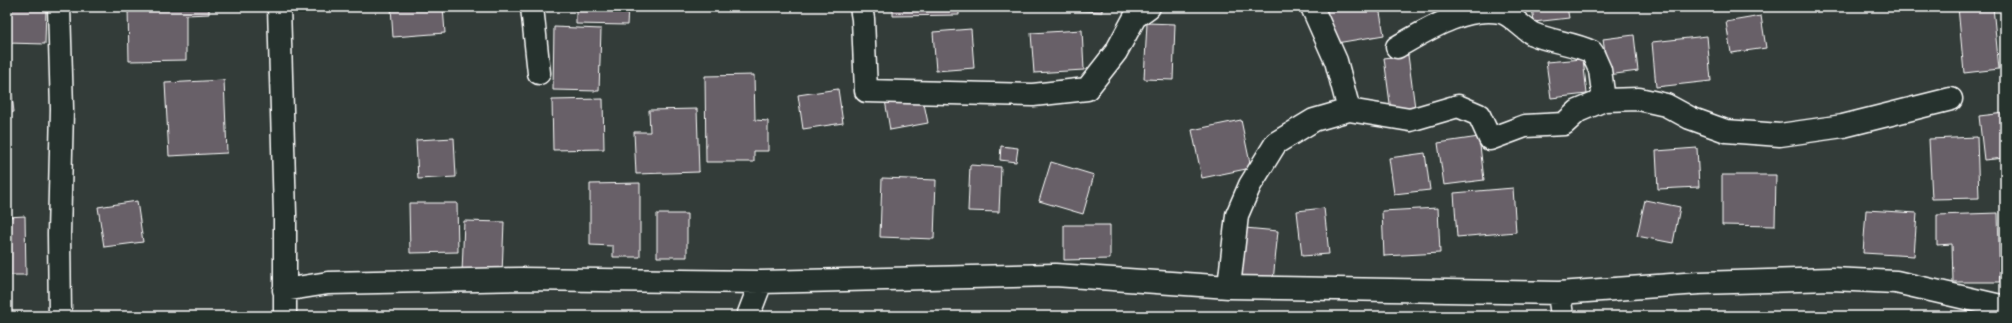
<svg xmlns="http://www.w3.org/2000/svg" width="2012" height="323" viewBox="0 0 2012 323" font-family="Sriracha,sans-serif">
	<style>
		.building { fill: #686067; stroke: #fff }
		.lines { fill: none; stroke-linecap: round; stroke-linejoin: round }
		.street-casing { stroke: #fff; stroke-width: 25 }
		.street { stroke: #26332d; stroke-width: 22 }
	</style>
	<rect width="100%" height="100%" fill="#333c39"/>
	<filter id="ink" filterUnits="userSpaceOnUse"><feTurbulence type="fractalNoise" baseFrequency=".025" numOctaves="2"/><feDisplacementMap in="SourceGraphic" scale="8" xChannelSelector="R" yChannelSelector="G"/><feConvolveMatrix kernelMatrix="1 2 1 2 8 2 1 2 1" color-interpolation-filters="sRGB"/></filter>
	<g filter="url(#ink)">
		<path class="building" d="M7,7H46L45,44L7,43Z
			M128,7H209V14L186,15V60L129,61Z
			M391,7H443L445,33L393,37Z
			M576,7H628L627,25L576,24Z
			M893,7H959V15L893,16Z
			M1052,7H1102V12L1052,9Z
			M1324,7H1379L1384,35L1331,44Z
			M1532,7H1567L1569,18L1534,22Z
			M1958,7H1993L1999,69L1964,73Z
			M1761,16L1766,48L1731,53L1726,22Z
			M1147,23L1175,24L1173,80L1144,79Z
			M554,27L601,29L599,91L553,90Z
			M971,29L974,68L936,71L933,32Z
			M1082,30L1084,70L1034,73L1031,33Z
			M1634,35L1638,71L1608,75L1603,39Z
			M1707,36L1711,81L1656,87L1652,42Z
			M1408,55L1415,108L1391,111L1384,58Z
			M1583,59L1587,94L1551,98L1546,62Z
			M754,75L755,120L768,121V151H754V162H706L705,76Z
			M224,80L227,153L169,156L165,83Z
			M7,88H11L14,112L7,113Z
			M838,89L843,123L803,129L798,95Z
			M922,94L928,123L890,130L885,100Z
			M603,99L604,149L553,150L552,100Z
			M697,109L699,172L636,174L634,132H650L649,110Z
			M2005,113V158L1984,160L1979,116Z
			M1241,120L1251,168L1202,178L1192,130Z
			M1479,137L1484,180L1444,185L1438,143Z
			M1977,137L1979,198L1932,199L1929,139Z
			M454,138L456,177L418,179L416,140Z
			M1001,146L1018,148L1016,162L1000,160Z
			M1697,148L1699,187L1658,189L1656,151Z
			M1425,153L1430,190L1394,194L1389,158Z
			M1051,162L1094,175L1083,214L1039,201Z
			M970,165L1001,167L999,212L968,211Z
			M1722,175H1776L1775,226L1722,225Z
			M882,178L936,180L934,239L880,237Z
			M640,183V257H613V246L590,245V184Z
			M1513,188L1516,232L1457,237L1454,193Z
			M1645,200L1680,207L1673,243L1637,236Z
			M137,201L143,242L104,247L98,207Z
			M409,203H457L458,252L410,253Z
			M1324,208L1329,254L1302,256L1297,211Z
			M1438,208L1440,253L1384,256L1382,211Z
			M1866,210L1917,213L1914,256L1863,253Z
			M1998,213L2000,282H1953L1952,244L1937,245V215Z
			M657,214H687V257H657Z
			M25,216L26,275H7V217Z
			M464,221L504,222L502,274L462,273Z
			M1064,225H1110V259L1064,260Z
			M1245,228L1278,231L1273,281L1240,278Z"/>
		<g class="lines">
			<g class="street-casing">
				<path id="street" d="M59,7L62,109L59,234L60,316
					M279,7L285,214V316
					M532,7L539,73
					M861,7L863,19L866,91L1033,95L1087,89L1116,52L1135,17L1149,7
					M1312,7L1336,61L1349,110
					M1397,47C1427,30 1464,6 1500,12C1510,13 1523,29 1533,34C1552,42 1573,43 1592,52L1600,70L1604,100
					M1229,287L1237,215L1250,185L1276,143L1314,120L1349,110L1410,120L1458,106L1479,115L1490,139L1525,126L1564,124L1578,111L1604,100L1639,99L1666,105L1690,118L1726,131L1780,135L1843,126L1951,99
					M284,290L328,283L521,279L761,282L1055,275L1229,287L1559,293L1699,283L1832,279L1896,282L2005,307
					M1559,293L1562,316
					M748,316L761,282"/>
			</g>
			<use href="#street" class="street"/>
		</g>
	</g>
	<rect width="2012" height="323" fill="none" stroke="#26332d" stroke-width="24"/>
	<rect x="12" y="12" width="1988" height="299" fill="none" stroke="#fff" stroke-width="1.5" filter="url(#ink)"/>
</svg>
